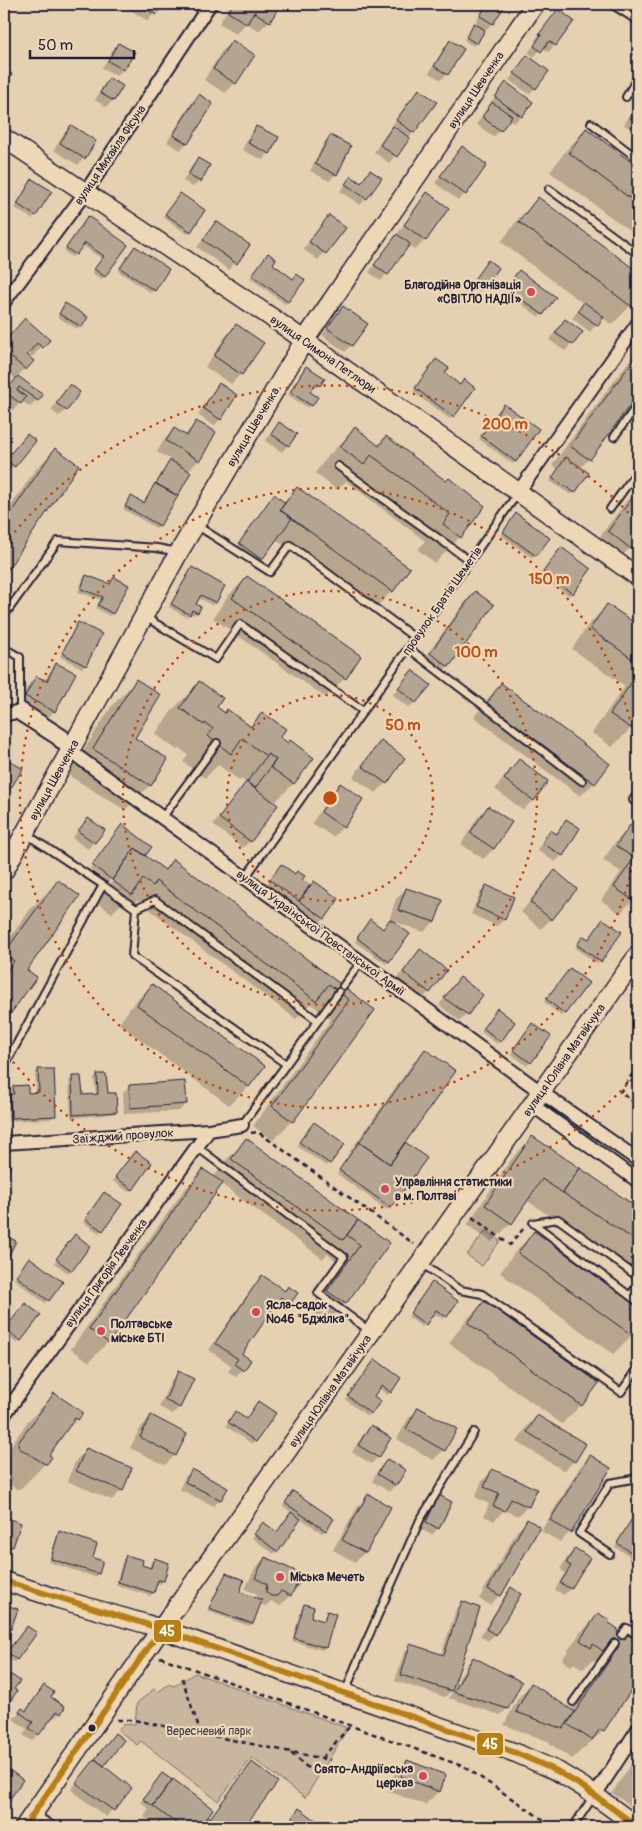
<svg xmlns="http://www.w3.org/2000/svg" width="642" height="1831" viewBox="0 0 642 1831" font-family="Pangolin,sans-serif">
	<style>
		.green { fill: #c9b69f; stroke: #766c6d }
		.shadow { fill: #0003; fill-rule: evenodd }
		.building { fill: #b4a593; stroke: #22223b }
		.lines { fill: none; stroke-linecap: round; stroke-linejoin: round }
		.lane-casing { stroke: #22223b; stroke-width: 10 }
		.street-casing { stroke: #22223b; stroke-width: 16 }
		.secondary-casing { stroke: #22223b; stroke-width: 21 }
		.path { stroke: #22223b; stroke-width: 2.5; stroke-dasharray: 5 4; stroke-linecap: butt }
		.lane { stroke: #edd7b6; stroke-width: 6 }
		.street { stroke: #edd7b6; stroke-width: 12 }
		.secondary { stroke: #edd7b6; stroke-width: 18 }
		.bus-1-casing { stroke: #edd7b6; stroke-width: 10 }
		.bus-1 { stroke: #b77e12; stroke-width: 6 }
		.ring { fill: none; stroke: #c04e15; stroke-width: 2.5; stroke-dasharray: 2.5 5 }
		.poi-dot { fill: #d1495b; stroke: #edd7b6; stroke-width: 2 }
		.bus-dot { fill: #22223b; stroke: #edd7b6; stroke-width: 2 }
		.labels { text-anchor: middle; stroke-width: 4.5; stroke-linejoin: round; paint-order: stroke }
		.street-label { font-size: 12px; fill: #22223b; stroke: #edd7b6 }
		.poi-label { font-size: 12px; font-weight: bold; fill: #22223b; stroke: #edd7b6; text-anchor: start }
		.park-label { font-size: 12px; fill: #43404f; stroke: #edd7b6 }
		.centre { fill: #c04e15; stroke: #edd7b6; stroke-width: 2.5 }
		.ring-label { font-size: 15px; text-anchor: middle; font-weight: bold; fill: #c04e15; stroke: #edd7b6; stroke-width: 4.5; stroke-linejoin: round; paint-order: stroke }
		.line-badge { stroke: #edd7b6; stroke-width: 2 }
		.badge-label { font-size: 14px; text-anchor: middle; font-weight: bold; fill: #fff }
	</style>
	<rect width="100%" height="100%" fill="#e5d0b1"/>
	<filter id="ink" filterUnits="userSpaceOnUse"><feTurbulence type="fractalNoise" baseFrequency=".02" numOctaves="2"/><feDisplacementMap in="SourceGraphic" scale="10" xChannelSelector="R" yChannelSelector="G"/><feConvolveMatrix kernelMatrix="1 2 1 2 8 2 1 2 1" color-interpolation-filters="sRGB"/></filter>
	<g filter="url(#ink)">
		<path class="green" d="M486,1230L500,1241L482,1266L467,1255Z
			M195,1673L345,1727V1733L305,1798L252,1758L218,1801L141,1741L137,1745L118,1730L122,1725L135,1724L137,1703L154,1689L158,1692L169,1684L174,1686Z"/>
		<path class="shadow" d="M125,4H161L148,21L124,6Z
			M231,4H266L276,10L269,21L259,31L246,23L236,34L219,23Z
			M412,4H419L414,11L409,8Z
			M486,4H505L492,23L486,30L485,29L473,46L464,40L476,23H475Z
			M558,10L555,45L548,52L542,47L534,57L528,53L536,42L534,41Z
			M232,41L235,83L225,93L204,80L222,51Z
			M450,42L447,74L441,80L429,73L444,48Z
			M119,44L123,69L117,76L102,68L112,51Z
			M527,56L535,88L529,94L509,80Z
			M110,79L122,86L113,101L106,107L95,100L103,86Z
			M506,84L521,116L514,123L509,119L494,137L476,124L491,106L489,105L500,90Z
			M420,91L413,133L389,163L374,152L409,101Z
			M199,96L187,143L180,150L167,142L192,102Z
			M638,102V133L624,125Z
			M71,127L84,158L78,165L54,150L64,133Z
			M256,128L269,153L263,160L242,150L250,134Z
			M586,130L638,168V237L550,172L567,149Z
			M330,137L336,174L329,181L310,171L324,143Z
			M462,148L465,194L458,200L435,183Z
			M198,160L200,181L193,187L183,181L192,166Z
			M370,172L366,199L360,205L340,191L351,178L360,184Z
			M30,184L50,192L32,219L15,208Z
			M180,194L190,231L187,234L163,217Z
			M428,194L425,240L415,250L408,245L381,281L369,272L396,236L418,204Z
			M538,199L638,273V297L612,325L602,317L590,332L572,318L584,304L501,242L519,218Z
			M329,217L344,228L318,260L303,249Z
			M86,221L127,245L102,279L92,273L102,259L82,245L72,257L64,251Z
			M216,223L248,245L229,270L197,247Z
			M132,251L154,290L151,293L118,271Z
			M265,257L271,264L293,280L287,301L285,304L250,278Z
			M488,262L485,285L479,292L469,285Z
			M516,274L542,314L539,317L504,291Z
			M65,305L81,326L78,329L57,317Z
			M343,307L351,345L345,352L322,335Z
			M565,320L581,332L565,351L549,340Z
			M236,326L262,343L241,374L231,384L205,367L226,336Z
			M15,329L48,340L32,357L27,353L25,355L32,361L17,377L41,395L30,407L22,401L13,410L4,403V394L16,380L4,369V343Z
			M638,349V392L589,459L580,468L587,473L571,495L550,481L558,469L552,465Z
			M434,364L443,374L459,386L474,388L450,419L413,392Z
			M303,370L319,385L316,388L313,386L308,392L311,405L308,408L288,395Z
			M219,385L220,419L214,426L198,415L213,391Z
			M70,386L66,410L59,416L51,410Z
			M504,405L516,461L513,464L479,439Z
			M196,422L199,460L187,472L159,526L156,528L123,509L131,497L143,504L167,465L172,460L157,452L164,440L174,430L184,436Z
			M279,424L288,445L282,452L265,441Z
			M355,429L377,446L386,437L446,483L460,537L435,563L418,550L425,541L346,481L337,490L315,473L329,455Z
			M24,438L14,466L11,469L4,463Z
			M55,450L77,465L4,572V516L36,469Z
			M638,486V537L630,548L611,567L589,551Z
			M297,489L392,591L373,610L275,539L258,562L237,547L273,497L283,503Z
			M514,518L548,538L532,558L501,535Z
			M558,552L589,570L569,596L541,576Z
			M192,568L215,602L212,605L198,598L194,605L197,612L194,615L189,613L186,617L169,607Z
			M86,576L109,585L114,578L112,613L109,616L96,608L101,600L78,592L83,579Z
			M247,577L345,678L325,697L213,618L228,596Z
			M475,592L448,666L438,676L421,663L465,602Z
			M608,605L638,627V717L631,728L612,747L592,733L625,686L572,649L588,625Z
			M78,623L85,665L82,668L60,657Z
			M56,665L54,711L48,718L19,703L29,684L36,677L44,682L50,671Z
			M412,671L415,702L409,708L392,695Z
			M136,681L133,738L150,785L125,810L68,775L111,707Z
			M200,683L215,707L225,714L249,727L262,713L278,738L312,758L293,784L273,804L250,841L243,848L213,825L247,783L241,779L240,781L218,765L205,778L183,762L188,755L179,748L177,750L155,734L174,708Z
			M502,685L594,783L580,796L474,717L488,698Z
			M381,742L386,783L376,793L353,777L371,752Z
			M4,759L21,769L4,796Z
			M519,760L533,800L523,810L495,789L509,771Z
			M340,785L343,827L333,837L312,823L330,795Z
			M638,806V818L633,814Z
			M488,807L494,849L483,859L461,844L478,817Z
			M88,819L103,830L88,849L72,838Z
			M566,821L578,828L562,855L555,862L537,850L551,832L555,835Z
			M631,827L638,832V894L620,914L601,900L621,872L603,860L617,840Z
			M119,829L144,856L163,871L173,861L373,1010L292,1121L273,1140L253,1126L331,1019L311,1004L296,1019L137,900L133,904L126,899L112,913L93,900L107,881L90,869ZM118,869L120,871L109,886L107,884Z
			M281,866L310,886L314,882L338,899L324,919L314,929L264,887Z
			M555,872L551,919L541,929L521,912Z
			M58,882L25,970L35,977L4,1021V946L32,907Z
			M486,886L504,919L497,926L471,914L480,893Z
			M406,889L434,922L424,932L389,920L396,899Z
			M368,924L388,961L386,964L355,942Z
			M580,940L600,961L597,964L575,948Z
			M420,951L429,992L419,1002L394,982Z
			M567,972L564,1013L561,1016L544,1002Z
			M460,979L481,995L460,1021L439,1005Z
			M152,985L249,1086L229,1105L119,1024L133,1004Z
			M494,1013L500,1041L497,1044L481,1032Z
			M530,1027L549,1036L527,1066L511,1054Z
			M425,1051L390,1207L387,1210L337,1174L348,1157L347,1156L412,1064Z
			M38,1070L54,1116L51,1119L8,1121L7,1098L11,1095V1090L14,1087L27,1094H36L35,1073Z
			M97,1075L116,1111L113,1114L71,1118L69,1081L72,1078L82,1097L96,1095L94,1078Z
			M129,1086L186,1104L179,1111L124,1114L123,1093Z
			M638,1097V1110L632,1105Z
			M314,1123L343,1144L326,1166L297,1146Z
			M532,1137L638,1210V1278L631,1270L526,1200L511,1223L492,1242L467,1225L513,1157Z
			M246,1140L389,1244L345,1304L326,1323L309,1310L342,1265L327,1254L323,1259L221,1184L108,1342L89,1362L71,1349L184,1190L203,1171L213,1178L227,1159Z
			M132,1155V1189L129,1192L113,1181Z
			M102,1196V1230L99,1233L83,1222Z
			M534,1233L638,1307V1326L632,1335L613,1354L500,1273L515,1252Z
			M72,1239L71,1270L68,1273L54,1263Z
			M26,1262L48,1300L45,1303L14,1279Z
			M263,1277L284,1292L288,1288L289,1303L283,1310L275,1304L240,1354L250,1360L236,1377L228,1371L232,1366L209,1350L256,1283Z
			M429,1286L457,1301L443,1319L433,1313L422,1327L408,1317Z
			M484,1302L581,1405L562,1424L449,1343L465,1321Z
			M22,1308L39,1316L17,1344L4,1332Z
			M372,1363L390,1392L388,1395L378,1388L372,1396L370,1413L367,1416L346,1400Z
			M179,1373V1407L173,1414L159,1407L172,1379Z
			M54,1395L81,1415L61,1436L47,1455L46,1463L20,1489H16L4,1480V1455L28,1421Z
			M418,1409L444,1450L433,1460L397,1439L408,1419Z
			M232,1416L255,1441L252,1444L226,1426Z
			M537,1416L574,1461L564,1471L517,1442L527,1426Z
			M151,1417L185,1435L175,1455L165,1465L130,1448L141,1427Z
			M371,1427L390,1439L378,1457L371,1464L352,1452L364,1433Z
			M86,1450L122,1490L112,1500L67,1481L76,1460Z
			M590,1457L570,1532L560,1542L541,1531L580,1467Z
			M387,1460L395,1485L389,1492L372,1481L380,1467Z
			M192,1471L226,1488L220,1500L214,1506L179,1489L185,1477Z
			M492,1471L528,1506L518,1516L504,1510L494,1521L484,1516L489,1504L475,1497L482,1481Z
			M290,1495L325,1530L322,1533L300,1518L274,1554L252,1538L261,1526L277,1533L292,1513L283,1506Z
			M368,1496L365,1552L355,1562L333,1550L358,1506Z
			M439,1497L438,1528L432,1535L420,1529L433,1503Z
			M638,1509V1566L628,1560L630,1556L615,1547Z
			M4,1519L19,1523L12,1547L4,1554Z
			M528,1521L500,1595L490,1605L479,1599L517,1531Z
			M60,1533L91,1559L102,1562L98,1574L95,1577L48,1562L57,1536Z
			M575,1550L589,1559L570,1589L564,1595L555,1590L565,1573L560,1569L568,1557Z
			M126,1556L140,1566L149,1569L151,1562L154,1559L163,1581L160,1584L156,1583L153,1593L150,1596L116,1585L123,1559Z
			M265,1558L303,1581L280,1606L271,1601L266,1606L259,1604L252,1623L249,1626L207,1611L227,1574L238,1592L257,1599V1594L245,1589L255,1568Z
			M511,1589L495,1634L488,1641L480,1636L505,1596Z
			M462,1603L452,1690L445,1697L395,1681L404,1652L411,1645L441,1655L456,1609Z
			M305,1606L309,1618L322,1622L327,1613L325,1647L322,1650L292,1641L302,1609Z
			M599,1614L615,1631L625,1638L627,1636L638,1643V1678L603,1731L572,1759L549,1743L550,1742L504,1725L518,1698L531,1684L571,1710L601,1666L593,1660L583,1669L574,1663L571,1666L562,1660L579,1634Z
			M24,1630L16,1659L14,1662L5,1656Z
			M473,1658L507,1709L500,1715L449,1698L466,1665Z
			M44,1687L60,1713L53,1719L50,1717L32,1741L23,1735L27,1729L13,1719L22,1709L25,1712Z
			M112,1737L123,1741L103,1767L130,1788L106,1817L71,1790Z
			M638,1754V1811L612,1793Z
			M408,1762L439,1791L425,1805L388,1791L394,1775Z
			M252,1764L276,1782L243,1827H158L144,1817L149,1809L141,1802L162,1774L172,1782L209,1819Z"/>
		<path class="building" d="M137,4H163L156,15Z
			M233,4H269L278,9L270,22L254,12L247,24L228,12Z
			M487,4H506L493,24L480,16Z
			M558,9L574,21L556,46L549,41L541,52L534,46L541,35L539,34Z
			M474,23L485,30L477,44L466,37Z
			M232,40L255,55L236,84L213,69Z
			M450,40L464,49L448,75L434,66Z
			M118,43L135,52L124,70L108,61Z
			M527,55L549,71L536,89L514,73Z
			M4,69L12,74L4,90Z
			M109,78L123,86L114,101L100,93Z
			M506,82L533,102L522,117L495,97Z
			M419,89L437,102L414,133L396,120Z
			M199,94L213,104L188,144L173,135Z
			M492,102L512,116L501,131L482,117Z
			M638,104V123L630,118Z
			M71,125L96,141L85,159L60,143Z
			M256,126L279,137L270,154L248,143Z
			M393,126L410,138L397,157L380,145Z
			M586,128L638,167V204L569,153Z
			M330,135L351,146L337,175L315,164Z
			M462,146L487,165L466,195L440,176Z
			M198,158L210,165L201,182L188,175Z
			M370,170L382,178L367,199L345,184L351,176L361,183Z
			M32,179L52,191L36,216L17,204Z
			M427,192L449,208L426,241L404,225Z
			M180,193L205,210L191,232L165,214Z
			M538,197L638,272V299L632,307L519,222Z
			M329,215L346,228L326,254L309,242Z
			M88,216L128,245L105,277L94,269L104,256L85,243L76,255L66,248Z
			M216,221L250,245L237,264L203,240Z
			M397,234L410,244L388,275L374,265Z
			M135,246L169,269L155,291L120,268Z
			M268,253L276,259L273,264L293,279L297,274L305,280L288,302L252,275Z
			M488,260L499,268L486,286L475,278Z
			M519,270L556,297L543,315L506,288Z
			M584,302L604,317L598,326L578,311Z
			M65,303L88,317L82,327L59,314Z
			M343,306L368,324L352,346L327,328Z
			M25,318L50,340L43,348L37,343L27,355L34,361L26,370L4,351V342Z
			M565,319L583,332L573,345L555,333Z
			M236,324L264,343L242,375L214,356Z
			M638,354V394L590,460L570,446Z
			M436,359L449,368L445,373L460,385L464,379L475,388L454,417L415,388Z
			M306,366L325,378L320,386L316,383L310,392L318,397L312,406L290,392Z
			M18,376L43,395L38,401L19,387L17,390L26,397L21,404L5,392Z
			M219,383L237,395L221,420L203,408Z
			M70,384L80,392L67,411L56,403Z
			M504,404L539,429L516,462L481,436Z
			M196,421L216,432L200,461L166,441L174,428L187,436Z
			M279,422L297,434L289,446L271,434Z
			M355,427L379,446L386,436L446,481L449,478L485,506L461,538L443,524L450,514L371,455L364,465L340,447Z
			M27,434L36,441L15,467L6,459Z
			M55,448L79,465L4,575V523Z
			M566,457L589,473L575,493L552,478Z
			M170,460L191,472L178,496L156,484Z
			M155,483L178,496L160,526L125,506L131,496L144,503Z
			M297,487L410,568L393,592L280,510Z
			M638,490V539L631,549L608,531Z
			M274,494L285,503L280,510L292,518L262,560L239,543Z
			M516,513L550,538L536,556L503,532Z
			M561,547L591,569L573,594L543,572Z
			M192,567L225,586L216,603L201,595L196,604L201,607L198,613L192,610L190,615L171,604Z
			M86,575L110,584L114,577L129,585L113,614L98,605L103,597L81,589Z
			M247,576L361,656L346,679L232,598Z
			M475,591L494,605L449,667L430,653Z
			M607,604L638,625V663L590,629Z
			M78,622L102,634L86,666L62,653Z
			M56,663L76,673L55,712L25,696L36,676L47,681Z
			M412,670L431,685L416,703L398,688Z
			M638,673V720L632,729L610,714Z
			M136,679L161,695L135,738L168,759L151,786L93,749Z
			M199,681L223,698L217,707L225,713L227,709L251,727L262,712L286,729L280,737L288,743L290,740L314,758L294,784L270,767L276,760L268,754L266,756L242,738L231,754L208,736L213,729L205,723L204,725L180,708Z
			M501,683L610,764L595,784L487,703Z
			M381,740L405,758L387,784L362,766Z
			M268,754L276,760L255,788L247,782Z
			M4,757L23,769L7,794L4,792Z
			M519,759L548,781L534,801L504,779Z
			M246,782L278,805L251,842L219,818Z
			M340,783L363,799L344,828L321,812Z
			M488,806L512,822L494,849L470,833Z
			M88,818L105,830L95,843L78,831Z
			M566,819L580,828L563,856L542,843L550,830L557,834Z
			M122,824L152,847L145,856L135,848L112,880L92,865Z
			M630,825L638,831V896L634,901L614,887L634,858L616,846Z
			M135,848L165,870L173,859L343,986L339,992L329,984L316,1001L156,881L153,886L143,879L132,895L112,880Z
			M281,864L295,874L297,871L305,876L302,880L310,885L299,901L270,880Z
			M555,870L577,889L552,920L530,902Z
			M58,880L80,896L27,970L37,977L4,1023V975L14,961L4,953Z
			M314,881L339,899L325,919L299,901Z
			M486,885L514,897L505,920L476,907Z
			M406,888L443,900L435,922L398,910Z
			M370,919L383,929L390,919L410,934L389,962L357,938Z
			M603,919L622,932L601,962L577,945L583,936L589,939Z
			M420,949L447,970L430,993L403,972Z
			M570,968L589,983L565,1014L546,999Z
			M460,977L483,995L468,1015L444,998Z
			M152,984L265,1066L249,1087L137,1005Z
			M343,986L375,1010L293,1122L272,1106L349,1000L339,992Z
			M497,1008L515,1022L501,1042L483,1028Z
			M532,1023L551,1036L531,1063L513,1050Z
			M425,1049L456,1071L390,1164L359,1142Z
			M38,1069H54L56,1116L11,1118L10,1094H14L13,1086L28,1085V1093L39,1092Z
			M97,1074H106L108,1093H116L117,1112L73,1115L72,1076H81L83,1095L98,1094Z
			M185,1081L187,1104L130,1108L129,1085Z
			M314,1122L345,1144L330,1164L299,1142Z
			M532,1136L580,1168L563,1193L542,1179L512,1224L485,1205Z
			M246,1138L358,1220L343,1240L231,1159Z
			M359,1142L390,1164L405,1142L427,1158L391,1208L339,1170Z
			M135,1151L152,1163L133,1190L115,1177Z
			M4,1161L11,1164L6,1178L4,1177V1179Z
			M580,1168L638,1208V1242L563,1193Z
			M203,1169L223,1183L109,1343L89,1329Z
			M104,1192L122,1204L103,1231L85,1219Z
			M358,1220L390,1243L346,1304L327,1291L360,1245L347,1235Z
			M534,1231L638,1306V1328L633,1336L518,1253Z
			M75,1234L90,1246L72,1271L56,1259Z
			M4,1235L16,1241L4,1265Z
			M29,1257L63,1282L49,1301L16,1276Z
			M262,1275L285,1291L288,1286L298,1293L290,1304L281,1297L242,1354L251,1360L244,1371L234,1364L238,1359L215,1343Z
			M432,1282L458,1301L447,1317L436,1310L426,1325L410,1313Z
			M484,1301L599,1383L582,1406L468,1323Z
			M25,1303L41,1315L21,1341L5,1329Z
			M375,1359L401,1378L391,1393L382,1385L374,1396L381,1401L371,1414L348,1396Z
			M178,1371L194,1379L180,1408L165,1400Z
			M54,1393L81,1411L82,1415L78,1420L75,1418L49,1455L52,1457L47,1464H45L19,1448L18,1443Z
			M258,1401L276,1413L256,1442L228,1422L235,1411L246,1419Z
			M418,1407L457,1429L445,1451L406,1429Z
			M151,1415L187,1434L176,1456L140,1437Z
			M537,1415L586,1444L575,1462L527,1432Z
			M371,1425L391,1438L379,1458L358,1445Z
			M86,1448L132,1468L123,1491L76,1471Z
			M590,1455L611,1468L571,1533L550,1520Z
			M387,1459L406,1470L396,1486L377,1474Z
			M192,1469L228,1488L221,1500L185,1482Z
			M492,1469L537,1489L529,1507L511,1499L505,1511L493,1506L499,1493L484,1487Z
			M293,1491L334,1519L326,1531L285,1503Z
			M368,1494L391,1507L366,1553L342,1540Z
			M439,1495L452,1502L439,1529L426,1522Z
			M638,1509V1562L630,1556L632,1553L617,1543Z
			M291,1512L301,1519L278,1552L254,1534L263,1522L277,1532Z
			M4,1517L21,1523L13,1547L4,1544Z
			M527,1519L540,1527L501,1596L488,1589Z
			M59,1531L97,1544L93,1558L103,1561L99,1574L51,1559Z
			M575,1548L590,1558L571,1589L560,1583L571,1566L566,1563Z
			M126,1555L143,1560L142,1565L151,1568L154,1558L169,1563L164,1581L158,1580L154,1593L118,1582Z
			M265,1557L306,1576L304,1582L299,1580L291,1596L281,1591L277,1596H271L266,1592L267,1584L255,1578Z
			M226,1573L244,1580L240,1592L262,1600L253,1624L209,1608Z
			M511,1587L521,1594L496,1635L486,1629Z
			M462,1601L480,1608L452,1691L401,1675L410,1644L444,1655Z
			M4,1604L18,1609L7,1640L4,1639Z
			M304,1604L314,1607L311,1617L324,1621L327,1611L336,1614L326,1648L294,1638Z
			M598,1613L609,1620L608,1622L618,1629L617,1631L625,1637L627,1634L638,1642V1680L604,1731L600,1729L592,1740L567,1724L619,1646L611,1640L603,1651L593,1644L591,1648L580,1640Z
			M27,1626L37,1633L17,1660L7,1652Z
			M473,1657L522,1682L508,1709L454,1692Z
			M10,1674L20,1681L14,1689L17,1691L4,1711V1682Z
			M531,1683L575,1712L563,1729L516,1712Z
			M44,1685L54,1692L51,1697L65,1707L61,1714L57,1711L39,1735L29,1728L33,1722L19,1712L22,1708L26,1711Z
			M115,1733L124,1740L104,1766L95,1759Z
			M95,1759L132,1788L114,1811L76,1783Z
			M407,1760L446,1775L440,1792L401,1777Z
			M638,1761V1779L630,1774Z
			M252,1762L278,1782L244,1827H222L210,1818Z
			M4,1766L23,1780L5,1806L4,1805Z
			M162,1773L172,1780L153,1806L143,1799Z
			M173,1779L213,1809L200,1827H181L153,1806Z
			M299,1808L317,1821L313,1827H285Z
			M208,1816L210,1818L222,1827H200Z"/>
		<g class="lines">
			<g class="lane-casing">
				<path id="lane" d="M611,4L638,21
					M626,97L638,77
					M591,123L638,159
					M549,189L638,254
					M614,437L638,404
					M338,466L470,561
					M610,509L638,470
					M196,525L270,572L290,545L415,638
					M4,616L58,541L157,548L178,552
					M145,617L216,659L240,624L363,711
					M4,648L20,657V705L65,734L69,746
					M408,648L582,781
					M638,793L633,800L638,804
					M162,818L217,743
					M26,834L103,885L136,909L155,900L318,1021
					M245,878L518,493
					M136,909L132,956L286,1064
					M343,986L361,962
					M4,1067L103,885
					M242,1125L339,992
					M197,1147L344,1257L318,1293L371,1332
					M533,1223L638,1302
					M533,1223L558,1219L638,1277
					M421,1263L460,1290L482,1294L621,1392L638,1368
					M630,1296L638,1284
					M610,1554L579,1533L610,1483L638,1478
					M622,1635L627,1628L638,1636
					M346,1691L355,1667L420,1520L474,1432
					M573,1702L615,1643
					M35,1814L54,1827
					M573,1827L593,1797"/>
			</g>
			<g class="street-casing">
				<path id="street" d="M4,302L85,193L210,4
					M519,491L638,323
					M4,715L16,712L57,738L70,751L541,1092L638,1160
					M532,1105L638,1181
					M4,1143L209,1130L242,1125
					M4,1415L209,1130
					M595,1795L638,1729"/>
			</g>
			<g class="secondary-casing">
				<path id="secondary" d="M4,138L274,319L638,577
					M4,871L179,552L304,341L535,4
					M4,1581L56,1598L146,1624L516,1753L557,1771L583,1787L638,1827
					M24,1827L161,1629L638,955"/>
			</g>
			<path class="path" d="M632,991L638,995
				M638,1066L620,1092L638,1105
				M251,1133L258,1132L414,1244
				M472,1217L510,1245L524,1228
				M160,1657L465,1767L554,1827
				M182,1678L201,1734
				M117,1720H134L330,1760
				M291,1753L308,1768
				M322,1758L350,1726"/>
			<use href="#lane" class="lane"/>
			<use href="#street" class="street"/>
			<use href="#secondary" class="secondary"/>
			<g class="bus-1-casing">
				<path id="bus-1" d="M4,1581L146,1624L516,1753L557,1771L583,1787L638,1827
					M24,1827L161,1629"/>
			</g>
			<use href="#bus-1" class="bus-1"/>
		</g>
	</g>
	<g class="ring">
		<circle cx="330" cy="798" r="103"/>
		<circle cx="330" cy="798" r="207"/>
		<path d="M638 833A310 310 0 1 1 638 763"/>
		<path d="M637 1074A413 413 0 0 1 5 1052M5 544A413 413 0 0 1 637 522"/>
	</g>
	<g class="poi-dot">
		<circle cx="531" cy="292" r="5"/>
		<circle cx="385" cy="1189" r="5"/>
		<circle cx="256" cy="1312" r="5"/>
		<circle cx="101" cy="1331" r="5"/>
		<circle cx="280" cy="1577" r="5"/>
		<circle cx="423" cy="1776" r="5"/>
	</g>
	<circle class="bus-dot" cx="92" cy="1728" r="4.5"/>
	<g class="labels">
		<g class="street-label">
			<text transform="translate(476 90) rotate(-56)" y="4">вулиця Шевченка</text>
			<text transform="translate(110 155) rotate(-56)" y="4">вулиця Михайла Фісуна</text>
			<text transform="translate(323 354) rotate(35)" y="4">вулиця Симона Петлюри</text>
			<text transform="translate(253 427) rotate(-59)" y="4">вулиця Шевченка</text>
			<text transform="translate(442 601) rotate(-55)" y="4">провулок Братів Шеметів</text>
			<text transform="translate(54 780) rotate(-61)" y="4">вулиця Шевченка</text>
			<text transform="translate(321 933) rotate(36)" y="4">вулиця Української Повстанської Армії</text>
			<text transform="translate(564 1060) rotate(-55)" y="4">вулиця Юліана Матвійчука</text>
			<text transform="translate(123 1136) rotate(-4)" y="4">Заїжджий провулок</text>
			<text transform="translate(106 1273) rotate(-54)" y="4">вулиця Григорія Левченка</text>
			<text transform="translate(330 1391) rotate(-55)" y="4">вулиця Юліана Матвійчука</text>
		</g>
		<g class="poi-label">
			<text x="521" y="289" text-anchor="end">Благодійна Організація<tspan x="521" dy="14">«СВІТЛО НАДІЇ»</tspan></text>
			<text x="395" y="1186">Управління статистики<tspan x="395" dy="14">в м. Полтаві</tspan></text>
			<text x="266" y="1309">Ясла-садок<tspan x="266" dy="14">№46 "Бджілка"</tspan></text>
			<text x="111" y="1328">Полтавське<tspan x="111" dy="14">міське БТІ</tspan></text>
			<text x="290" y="1581">Міська Мечеть</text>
			<text x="413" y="1773" text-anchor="end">Свято-Андріївська<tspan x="413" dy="14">церква</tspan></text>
		</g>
		<g class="park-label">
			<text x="209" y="1735">Вересневий парк</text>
		</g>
	</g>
	<circle cx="330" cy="798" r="8" class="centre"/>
	<g class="ring-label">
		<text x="505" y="429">200 m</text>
		<text x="549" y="584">150 m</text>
		<text x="476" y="657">100 m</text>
		<text x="403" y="730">50 m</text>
	</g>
	<g class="line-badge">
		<rect x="153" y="1619" width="29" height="24" rx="5" fill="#b77e12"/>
		<rect x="476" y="1732" width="28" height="24" rx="5" fill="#b77e12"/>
	</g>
	<g class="badge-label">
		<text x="167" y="1636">45</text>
		<text x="490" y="1749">45</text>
	</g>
	<rect width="642" height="1831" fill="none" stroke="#edd7b6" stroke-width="20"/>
	<rect x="10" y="10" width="622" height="1811" fill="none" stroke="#22223b" stroke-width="2" filter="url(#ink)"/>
	<path d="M30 50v8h104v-8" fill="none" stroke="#22223b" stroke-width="2.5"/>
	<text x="38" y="50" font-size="15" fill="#22223b" stroke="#edd7b6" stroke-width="4" paint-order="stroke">50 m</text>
</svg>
